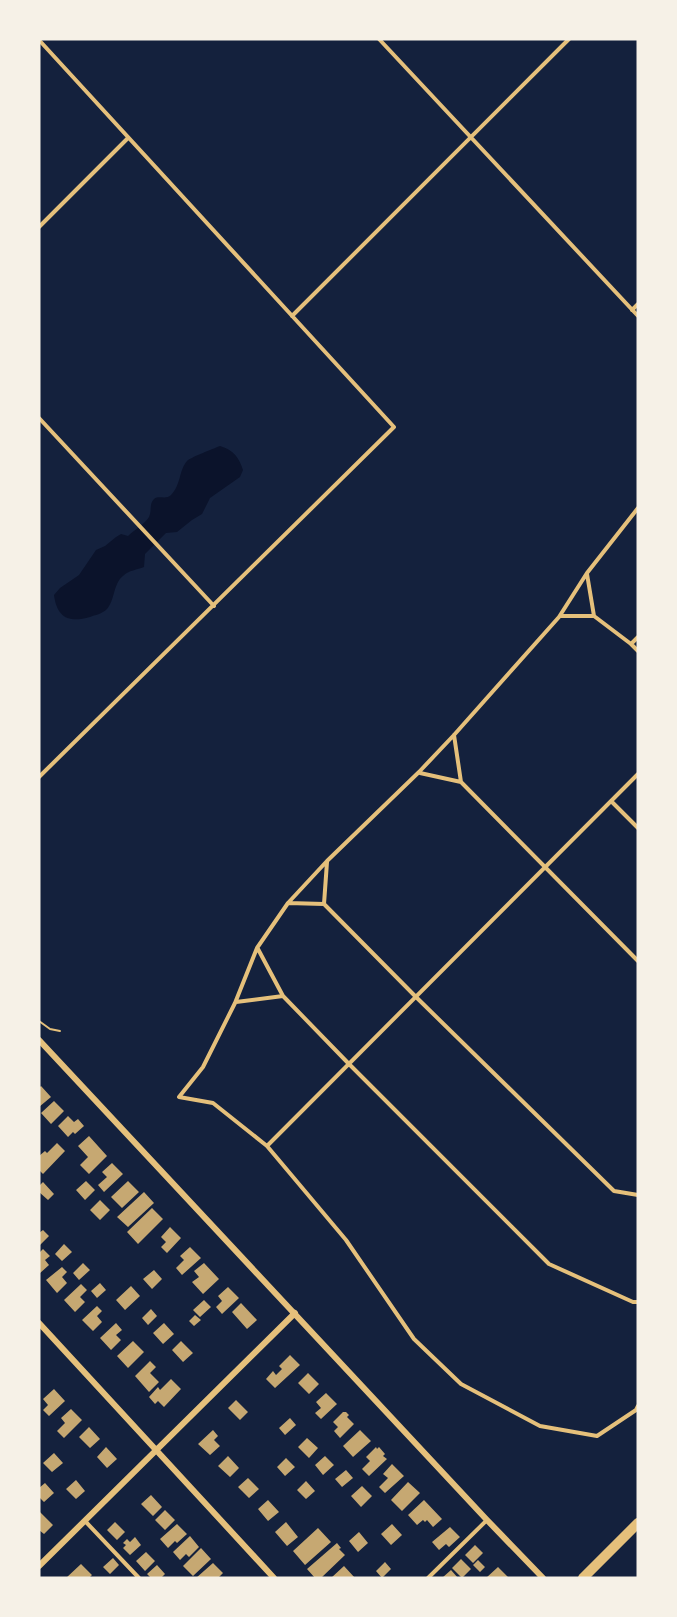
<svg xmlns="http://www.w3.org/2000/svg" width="677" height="1617" viewBox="0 0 677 1617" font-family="Poppins,sans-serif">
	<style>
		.water { fill: #0b132b }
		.building { fill: #c6a872 }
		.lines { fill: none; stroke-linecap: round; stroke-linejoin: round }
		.path { stroke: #e5c07b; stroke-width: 2 }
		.service { stroke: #e5c07b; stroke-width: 4 }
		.minor { stroke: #e5c07b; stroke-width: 6 }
		.primary { stroke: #e5c07b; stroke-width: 10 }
	</style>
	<rect width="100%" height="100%" fill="#14213d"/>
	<path class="water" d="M220,446C234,450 239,458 243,470L240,477L210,498L202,514L192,520L177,532L166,533L145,554L144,567C137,570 129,570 123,576C113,584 115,600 107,609C102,614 95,615 90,617C69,623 57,618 54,595L60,588L79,575L96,550L105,546L116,537L121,534L128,536C134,530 145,524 149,517C152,511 149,504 154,499C159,495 166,500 171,495C181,485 179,470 187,461C191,457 213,449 220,446Z"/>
	<path class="building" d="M41,1086L51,1097L39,1107V1088Z
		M54,1101L64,1111L51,1124L41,1113Z
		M68,1116L74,1122L78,1119L84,1126L75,1134L73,1132L68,1137L58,1126Z
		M89,1136L107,1156L89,1174L80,1165L88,1157L78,1146Z
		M57,1143L65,1151L43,1174L39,1170V1156L45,1151L47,1153Z
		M112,1163L123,1174L104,1192L98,1185L107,1177L102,1172Z
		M86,1181L95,1190L85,1200L76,1190Z
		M128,1181L139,1192L122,1208L111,1197Z
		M43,1182L54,1194L48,1200L39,1192V1186Z
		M144,1192L154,1203L128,1227L117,1217Z
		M100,1200L110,1210L100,1220L90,1210Z
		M152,1208L163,1219L138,1244L127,1232Z
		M170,1227L181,1238L167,1253L161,1247L166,1242L161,1237Z
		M43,1230L49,1236L39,1246V1233Z
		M64,1244L72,1252L62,1261L55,1254Z
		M190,1247L201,1258L182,1275L176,1268L184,1260L180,1256Z
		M43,1249L50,1256L45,1260L49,1265L39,1274V1253Z
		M83,1263L90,1270L79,1280L73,1273Z
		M204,1263L219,1279L203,1294L192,1282L199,1277L194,1271Z
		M62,1267L67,1272L62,1277L67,1283L57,1293L46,1280Z
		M154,1270L162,1279L152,1289L143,1279Z
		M100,1283L106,1290L97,1298L91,1291Z
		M81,1284L87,1290L80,1297L85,1302L75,1312L64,1300Z
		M131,1286L140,1296L125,1310L116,1300Z
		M228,1287L239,1298L222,1314L216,1307L222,1301L218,1296Z
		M204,1300L211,1307L200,1317L193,1310Z
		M241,1303L257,1320L247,1329L232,1312Z
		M97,1306L102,1311L97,1316L102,1322L93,1331L82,1320Z
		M151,1309L157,1316L148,1325L142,1318Z
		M195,1315L201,1320L194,1326L189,1321Z
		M116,1323L122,1330L116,1335L121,1340L111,1350L100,1338Z
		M164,1323L174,1334L163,1344L153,1333Z
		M133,1341L144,1352L128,1368L117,1356Z
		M181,1341L193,1353L183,1362L172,1350Z
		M290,1355L300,1365L275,1388L266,1379L273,1371L276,1375L282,1369L279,1366Z
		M150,1361L156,1367L150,1373L159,1382L149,1392L135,1376Z
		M308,1373L319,1384L309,1394L298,1383Z
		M171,1379L181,1389L164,1407L158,1401L155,1404L149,1397L158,1387L160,1390Z
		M54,1389L65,1401L49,1416L43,1410L48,1405L43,1399Z
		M326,1393L337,1404L321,1419L315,1413L321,1408L316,1402Z
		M236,1400L248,1412L240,1420L228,1408Z
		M71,1409L82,1420L64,1438L57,1431L65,1423L61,1418Z
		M343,1412H346L349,1415L347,1417L354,1424L340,1438L334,1431L338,1427L333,1422Z
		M290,1418L296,1425L285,1435L279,1428Z
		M89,1427L100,1439L90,1448L79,1437Z
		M213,1430L218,1436L214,1440L220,1446L210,1455L198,1444Z
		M360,1430L371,1441L353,1457L343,1446Z
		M307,1438L318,1448L309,1458L298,1447Z
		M106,1447L117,1459L107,1468L97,1457Z
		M376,1447L377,1449L379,1447L385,1454L383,1456L387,1459L369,1476L362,1469L370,1461L366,1457Z
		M54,1453L63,1463L52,1472L43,1463Z
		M228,1456L239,1468L230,1477L218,1466Z
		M325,1456L334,1465L323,1475L315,1465Z
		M286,1458L295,1467L285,1476L277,1467Z
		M392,1464L404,1476L385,1493L379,1487L388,1478L383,1474Z
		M346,1470L353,1478L342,1487L335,1479Z
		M248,1478L259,1489L249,1498L238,1487Z
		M76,1480L85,1491L76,1499L66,1489Z
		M306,1481L315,1491L306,1499L297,1490Z
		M408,1482L420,1493L402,1511L391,1500Z
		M45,1483L54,1493L44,1502L39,1497V1488Z
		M362,1486L372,1496L361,1507L351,1496Z
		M151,1495L162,1507L153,1516L141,1504Z
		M268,1500L279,1512L268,1521L258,1509Z
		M424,1500L442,1519L433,1527L427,1520L425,1522L423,1520L417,1525L408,1515Z
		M165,1510L175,1520L165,1530L155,1520Z
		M39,1511L53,1525L44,1534L39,1530Z
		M115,1522L125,1532L117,1540L107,1530Z
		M286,1522L298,1537L287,1546L275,1532Z
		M177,1524L187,1534L177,1543L175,1541L168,1548L160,1539Z
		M392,1524L402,1535L391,1545L381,1534Z
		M450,1527L460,1537L449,1547L446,1544L439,1550L432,1542Z
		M318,1528L331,1542L305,1565L293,1551Z
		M359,1532L368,1543L358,1552L349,1541Z
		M190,1536L199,1547L189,1557L186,1554L180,1560L173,1552Z
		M135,1537L141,1545L130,1555L123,1548L126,1545L123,1543L127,1539L130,1542Z
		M337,1543L341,1548L339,1549L345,1555L321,1578H315L307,1569Z
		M475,1545L483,1553L473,1563L465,1555Z
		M201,1548L211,1559L193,1576L183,1566Z
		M146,1552L155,1561L145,1571L136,1561Z
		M113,1558L119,1565L110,1574L103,1567Z
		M461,1559L471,1569L462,1578L452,1568Z
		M478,1560L485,1567L480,1572L473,1565Z
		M385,1562L391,1569L382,1578L376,1571Z
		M213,1563L223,1573L218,1578H196Z
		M81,1564L92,1575L89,1578H66Z
		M157,1565L165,1574L161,1578H151L147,1574Z
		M344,1566L355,1578H331Z
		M498,1567L509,1578H486Z
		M451,1570L458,1578H442Z"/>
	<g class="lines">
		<path class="path" d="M39,1021L50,1029L60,1031"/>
		<path class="service" d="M379,39L638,316
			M39,40L394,427L39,777
			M39,227L128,138
			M632,310L638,304
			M292,316L569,39
			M39,418L214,606
			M638,508L587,573L559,617L454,735L419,772L327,861L288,903L257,948L235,1003L203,1067L179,1097L213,1103L267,1146L346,1240L414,1339L461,1384L540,1426L597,1436L636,1410L638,1406
			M587,574L594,616L631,644L638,651
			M560,616H594
			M631,644L638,637
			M454,735L461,782L638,961
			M420,773L461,782
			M611,801L638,828
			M288,903L324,904L416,997L614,1191L638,1195
			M324,904L327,862
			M258,949L283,996
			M236,1002L283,996L349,1064L549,1264L633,1302H638
			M267,1146L638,774
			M85,1521L139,1578
			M428,1578L487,1520"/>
		<path class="minor" d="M39,1040L487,1520L543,1578
			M39,1323L274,1578
			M39,1566L295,1313"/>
		<path class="primary" d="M583,1578L638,1523"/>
	</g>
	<rect width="677" height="1617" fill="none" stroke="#f6f1e7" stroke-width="81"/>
</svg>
